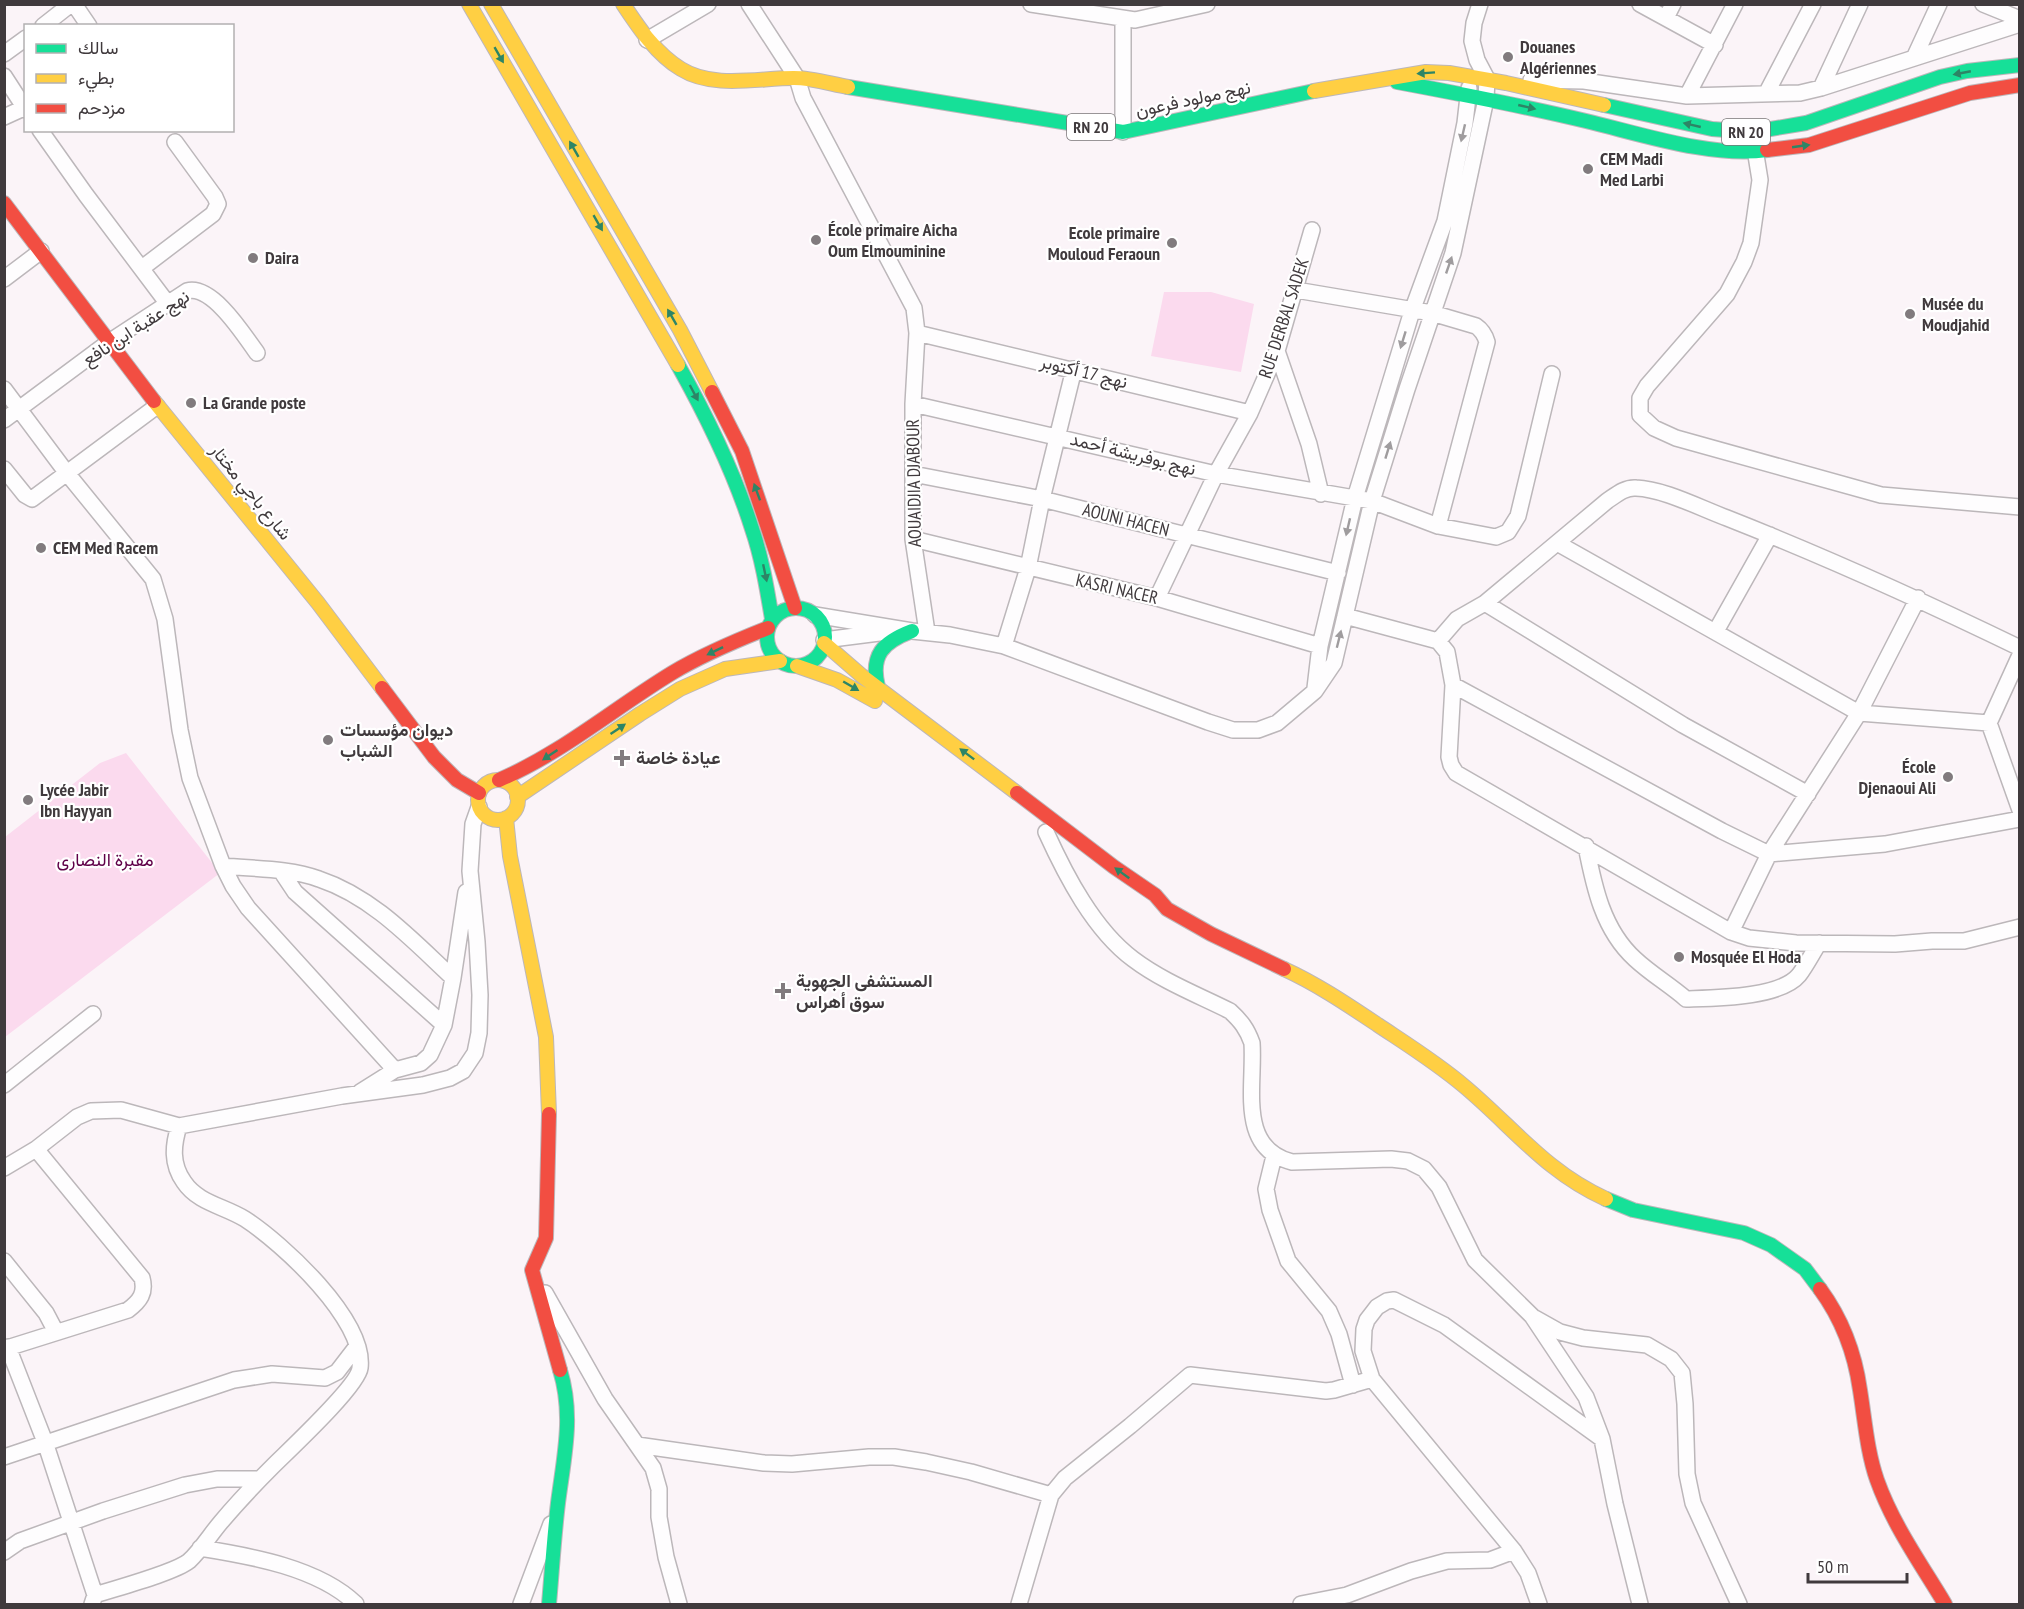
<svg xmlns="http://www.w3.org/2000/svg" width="2024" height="1609" viewBox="0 0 2024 1609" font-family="'PT Sans Narrow',Vazirmatn,sans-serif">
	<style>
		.green { fill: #fbdaee }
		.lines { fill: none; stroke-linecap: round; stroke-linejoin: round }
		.street-casing { stroke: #bcb7ba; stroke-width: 18 }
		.fast-casing { stroke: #bcb7ba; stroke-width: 16 }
		.slow-casing { stroke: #bcb7ba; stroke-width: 16 }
		.jam-casing { stroke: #bcb7ba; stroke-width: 16 }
		.street { stroke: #fefdfe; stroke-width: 15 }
		.fast { stroke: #16e098; stroke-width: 14 }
		.slow { stroke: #ffcf43; stroke-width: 14 }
		.jam { stroke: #f24e42; stroke-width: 14 }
		.oneway { fill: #2d8566 }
		.oneway2 { fill: #9f9c9e }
		.poi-dot { fill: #817b7e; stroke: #fff; stroke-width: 2 }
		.labels { text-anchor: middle; stroke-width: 4.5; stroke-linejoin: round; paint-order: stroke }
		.shield { fill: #fff; stroke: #797577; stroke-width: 1.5 }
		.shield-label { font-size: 16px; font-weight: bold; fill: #403a3d }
		.poi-label { font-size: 18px; font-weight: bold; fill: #403a3d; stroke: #fff; text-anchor: start }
		.street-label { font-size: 18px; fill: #403a3d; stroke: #fff }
		.park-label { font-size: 18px; fill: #5f0048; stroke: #fff }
	</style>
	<rect width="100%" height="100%" fill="#fbf4f8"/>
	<path class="green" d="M1164,292H1211L1254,304L1241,372L1151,356Z
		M126,753L220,873L5,1037V837L100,763Z"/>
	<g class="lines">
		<g class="street-casing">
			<path id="street" d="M74,4L89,26
				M749,4L797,78L803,98L914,308L917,333L913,404V539L927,632
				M1031,4L1135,20L1207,4
				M1640,4L1715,45
				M1983,4L2020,19
				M1123,18V132
				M1666,18L1673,4
				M43,26L71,4
				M647,40L708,4
				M4,54L26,38
				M1914,58L1939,4
				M4,76L26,110
				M1531,80L1584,81L1687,96L1800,93L1821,88L2020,24
				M1821,88L1860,4
				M1766,94L1813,4
				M1687,96L1735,4
				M4,117L26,107
				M40,130L86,195L168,304
				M1754,143L1760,180L1751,243L1744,262L1727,294L1647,386L1640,398V415L1654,428L1676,438L1881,495L2020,507
				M142,268L213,214L218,204L215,197L175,142
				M4,279L41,251
				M917,333L1250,413
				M1277,351L1309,444L1321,494
				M4,389L66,472L153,579L165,619L180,730L190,778L223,866L233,886L248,908L395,1070
				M913,404L1216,474L1372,501L1438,526L1487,342C1485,335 1482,330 1476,326L1432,313L1296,290
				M4,420L109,342L187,291C212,284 244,335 257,353
				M4,469L25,495L32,499L157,406
				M913,474L1042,499L1338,573
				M1438,526L1496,537L1508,532L1518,516L1552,374
				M913,539L1157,598L1320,646
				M1557,543L1859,713L1989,723L2020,655
				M1157,598L1216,474L1250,413L1277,351L1312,230
				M1485,603L1683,725L1808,794
				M815,615L912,631L950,635L1004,646L1208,722L1233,730H1258L1277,723L1315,691L1334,663L1372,501L1407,389L1453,253L1486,99L1487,79L1477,60L1472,41L1474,23L1480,4
				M1345,616L1438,641L1457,619L1485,603L1607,501C1616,495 1625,487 1636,488C1664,489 1700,508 1727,518C1826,557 1923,601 2020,648
				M1716,631L1770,535
				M824,640L887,632
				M1438,641L1447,652L1453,685L1449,757L1451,765L1456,773L1731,932L1749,938L1796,943L1895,944L1932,941H1964L2020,927
				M1004,646L1028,568L1042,499L1074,369
				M1453,685L1722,831L1769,854L1885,844L2020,819
				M1315,688L1320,646L1355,498L1412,311L1445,221L1465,123L1469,88
				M1989,723L2020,810
				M1046,832C1066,876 1094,930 1133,959C1162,981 1198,995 1230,1011C1241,1021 1247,1029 1252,1043C1255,1086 1237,1148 1292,1162L1391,1159L1408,1161L1424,1169L1439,1187L1475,1260L1532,1316L1586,1397L1602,1439L1444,1325L1394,1300L1387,1301L1377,1307L1367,1320L1364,1329L1363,1351L1372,1379L1514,1551L1528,1573L1539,1604
				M1586,846C1594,887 1603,930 1635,959C1651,974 1670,985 1686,999C1715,998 1780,998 1799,975C1806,966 1812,954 1819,943
				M223,866C254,869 289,868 319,879C373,897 412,940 453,978L466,892
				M281,871L295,892L444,1025
				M1731,932L1769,854L1859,713L1918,598
				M4,1085L93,1014
				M360,1092L395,1070L421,1063L430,1055L444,1025L453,978
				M1274,1156L1266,1189L1270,1210L1288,1261L1329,1311L1339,1334L1353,1385
				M4,1168L36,1149
				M4,1261L46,1313L56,1332
				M545,1293L605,1399L653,1468L659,1489V1517L666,1557L679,1604
				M1535,1318L1560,1332L1583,1338L1647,1345L1671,1359L1682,1373L1685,1404L1687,1474L1693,1503L1739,1604
				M8,1347L45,1442L95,1595
				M4,1349L128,1310C140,1301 146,1293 142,1278L36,1149L77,1117L91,1111L121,1110L179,1126L342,1096L423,1085L450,1078L463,1071L475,1053L479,1033L480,995L477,942L470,871L473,824L479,807
				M1602,1439L1615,1504L1640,1604
				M637,1445L764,1463L792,1464L869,1457H894L926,1462L971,1472L1051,1495L1019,1604
				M4,1457L234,1380L272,1374L325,1378L337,1372L357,1346
				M1051,1495L1065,1478L1130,1426L1190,1375L1326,1391L1334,1390L1372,1379
				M200,1548C251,1556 319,1568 356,1604
				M4,1552L20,1541L103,1511L185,1485L217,1479H260
				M92,1604L95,1595C116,1588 174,1573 189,1561C201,1550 210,1535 221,1522C237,1503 255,1484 273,1466C289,1450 358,1386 360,1368C366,1320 282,1243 245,1219C224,1206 198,1203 184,1182C171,1164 173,1145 179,1126
				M521,1604L551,1524
				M1301,1604L1347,1595L1411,1571L1447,1561L1490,1560L1514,1551"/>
		</g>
		<g class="fast-casing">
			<path id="fast" d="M1397,82C1461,94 1524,106 1586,121C1641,134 1712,158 1767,150
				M848,87L1123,132L1314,91
				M1604,105L1712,129L1753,132L1806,123L1940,77L1967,71L2020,65
				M678,365C707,417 734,471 752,529C762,558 767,589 772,619
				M767 637a29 29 0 1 1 58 0a29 29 0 1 1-58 0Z
				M878,687C870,655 883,642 912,631
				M1606,1199L1633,1210L1744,1233L1771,1245L1805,1269L1820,1289
				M549,1604C552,1570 554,1536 558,1503C564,1456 574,1416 560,1370"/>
		</g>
		<g class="slow-casing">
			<path id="slow" d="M469,4L678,365
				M491,4L680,330L712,392
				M623,4C639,28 656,54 681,69C713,89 758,78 794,78C812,78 831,84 848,87
				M1314,91L1426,72L1449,73L1506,83L1604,105
				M154,401L318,603L382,688
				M824,643L862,676L1017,793
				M797,666L837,680L875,701
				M478 800a20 20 0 1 1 40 0a20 20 0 1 1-40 0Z
				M517,797L640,714L680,689L725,669L780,661
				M506,818L510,856L546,1037L549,1114
				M1284,969C1317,984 1348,1005 1378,1025C1408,1045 1437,1063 1464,1086C1513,1127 1546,1172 1606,1199"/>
		</g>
		<g class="jam-casing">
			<path id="jam" d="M1767,150L1809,145L1970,93L2020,85
				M4,203L154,401
				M712,392L742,451L795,608
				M382,688L434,757L457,780L479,793
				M499,780C562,753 613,709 672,673C702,655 735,641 768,628
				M1017,793L1114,867L1155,895L1167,909L1211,934L1284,969
				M549,1114L546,1238L532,1270L560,1370
				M1820,1289C1842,1319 1855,1354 1860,1390C1865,1421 1867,1451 1877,1480C1893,1525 1921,1564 1945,1604"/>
		</g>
		<use href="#street" class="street"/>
		<use href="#fast" class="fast"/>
		<use href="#slow" class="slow"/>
		<use href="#jam" class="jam"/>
	</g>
	<defs><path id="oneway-solid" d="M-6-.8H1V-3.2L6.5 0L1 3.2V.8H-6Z" transform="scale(1.5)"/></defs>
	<g class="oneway">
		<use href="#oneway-solid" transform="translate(499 55) rotate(60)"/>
		<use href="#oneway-solid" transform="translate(1426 73) rotate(176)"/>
		<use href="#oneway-solid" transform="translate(1962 73) rotate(169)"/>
		<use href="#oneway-solid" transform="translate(1527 107) rotate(13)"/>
		<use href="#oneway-solid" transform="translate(1692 125) rotate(-167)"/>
		<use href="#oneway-solid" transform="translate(1801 146) rotate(-8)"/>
		<use href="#oneway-solid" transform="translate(574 149) rotate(-120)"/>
		<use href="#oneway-solid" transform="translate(598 223) rotate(60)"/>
		<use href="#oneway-solid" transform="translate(672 317) rotate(-120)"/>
		<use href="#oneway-solid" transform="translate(694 393) rotate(62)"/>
		<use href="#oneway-solid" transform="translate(757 492) rotate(-110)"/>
		<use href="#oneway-solid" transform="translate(765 573) rotate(78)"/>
		<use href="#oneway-solid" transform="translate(715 651) rotate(154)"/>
		<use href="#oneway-solid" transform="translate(851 686) rotate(30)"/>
		<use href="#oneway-solid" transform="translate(618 729) rotate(-34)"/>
		<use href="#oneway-solid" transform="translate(967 754) rotate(-143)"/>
		<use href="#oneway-solid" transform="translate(550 755) rotate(146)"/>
		<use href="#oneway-solid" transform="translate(1122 873) rotate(-144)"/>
	</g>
	<g class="oneway2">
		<use href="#oneway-solid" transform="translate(1463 133) rotate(103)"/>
		<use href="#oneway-solid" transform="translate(1449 265) rotate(-71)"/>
		<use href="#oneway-solid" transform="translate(1403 340) rotate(107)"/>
		<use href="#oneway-solid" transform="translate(1388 450) rotate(-73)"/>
		<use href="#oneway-solid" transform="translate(1348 527) rotate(103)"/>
		<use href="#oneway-solid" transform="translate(1339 639) rotate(-76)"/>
	</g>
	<g class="poi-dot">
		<circle cx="1508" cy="57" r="6"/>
		<circle cx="1588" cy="169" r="6"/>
		<circle cx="816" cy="240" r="6"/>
		<circle cx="1172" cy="243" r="6"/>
		<circle cx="253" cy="258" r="6"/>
		<circle cx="1910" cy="314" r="6"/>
		<circle cx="191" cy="403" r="6"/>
		<circle cx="41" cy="548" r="6"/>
		<circle cx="328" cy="740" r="6"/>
		<path d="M619 749h6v6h6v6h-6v6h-6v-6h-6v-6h6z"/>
		<circle cx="1948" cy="777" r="6"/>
		<circle cx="28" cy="800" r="6"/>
		<circle cx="1679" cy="957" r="6"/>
		<path d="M780 982h6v6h6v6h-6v6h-6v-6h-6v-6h6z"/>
	</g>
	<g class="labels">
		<g class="shield">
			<rect x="1067" y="114" width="48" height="26" rx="4.5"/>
			<rect x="1722" y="119" width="48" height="26" rx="4.5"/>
		</g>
		<g class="shield-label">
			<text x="1091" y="133">RN 20</text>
			<text x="1746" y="138">RN 20</text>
		</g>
		<g class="poi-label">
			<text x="1520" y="53">Douanes<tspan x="1520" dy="21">Algériennes</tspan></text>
			<text x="1600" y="165">CEM Madi<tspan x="1600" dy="21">Med Larbi</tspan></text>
			<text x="828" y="236">École primaire Aicha<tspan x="828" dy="21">Oum Elmouminine</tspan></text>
			<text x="1160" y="239" text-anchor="end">Ecole primaire<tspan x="1160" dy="21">Mouloud Feraoun</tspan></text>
			<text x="265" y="264">Daira</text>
			<text x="1922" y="310">Musée du<tspan x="1922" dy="21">Moudjahid</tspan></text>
			<text x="203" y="409">La Grande poste</text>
			<text x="53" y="554">CEM Med Racem</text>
			<text x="340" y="736">ديوان مؤسسات<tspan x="340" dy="21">الشباب</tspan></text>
			<text x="636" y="764">عيادة خاصة</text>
			<text x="1936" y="773" text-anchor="end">École<tspan x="1936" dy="21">Djenaoui Ali</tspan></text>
			<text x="40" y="796">Lycée Jabir<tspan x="40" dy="21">Ibn Hayyan</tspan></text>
			<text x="1691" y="963">Mosquée El Hoda</text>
			<text x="796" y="987">المستشفى الجهوية<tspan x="796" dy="21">سوق أهراس</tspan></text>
		</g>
		<g class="street-label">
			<text transform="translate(1193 99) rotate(-12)" y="6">نهج مولود فرعون</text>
			<text transform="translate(1284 318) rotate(-72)" y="6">RUE DERBAL SADEK</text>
			<text transform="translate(136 328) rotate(-33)" y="6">نهج عقبة ابن نافع</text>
			<text transform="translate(1084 372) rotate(14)" y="6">نهج 17 أكتوبر</text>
			<text transform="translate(1133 454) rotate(14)" y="6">نهج بوفريشة أحمد</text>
			<text transform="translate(914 483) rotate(-91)" y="6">AOUAIDJIA DJABOUR</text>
			<text transform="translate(251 492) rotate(51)" y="6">شارع باجي مختار</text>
			<text transform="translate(1126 520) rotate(14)" y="6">AOUNI HACEN</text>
			<text transform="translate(1117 589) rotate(13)" y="6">KASRI NACER</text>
		</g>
		<g class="park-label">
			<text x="105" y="866">مقبرة النصارى</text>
		</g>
	</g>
	<rect width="2024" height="1609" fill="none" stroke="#403a3d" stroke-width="12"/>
	<rect x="24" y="24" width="210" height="108" fill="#ffffff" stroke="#b3b0b1" stroke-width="1.5"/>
	<rect x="36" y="44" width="30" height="9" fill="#16e098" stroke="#b3b0b1" stroke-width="1.5"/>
	<text x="78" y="54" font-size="18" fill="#403a3d">سالك</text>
	<rect x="36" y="74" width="30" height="9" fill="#ffcf43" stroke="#b3b0b1" stroke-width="1.5"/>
	<text x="78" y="84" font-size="18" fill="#403a3d">بطيء</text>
	<rect x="36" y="104" width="30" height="9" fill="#f24e42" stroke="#b3b0b1" stroke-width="1.5"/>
	<text x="78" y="114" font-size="18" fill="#403a3d">مزدحم</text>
	<path d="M1808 1573v9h99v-9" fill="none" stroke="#403a3d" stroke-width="3"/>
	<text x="1817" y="1573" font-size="18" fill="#403a3d" stroke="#ffffff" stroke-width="4.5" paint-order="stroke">50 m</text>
</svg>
